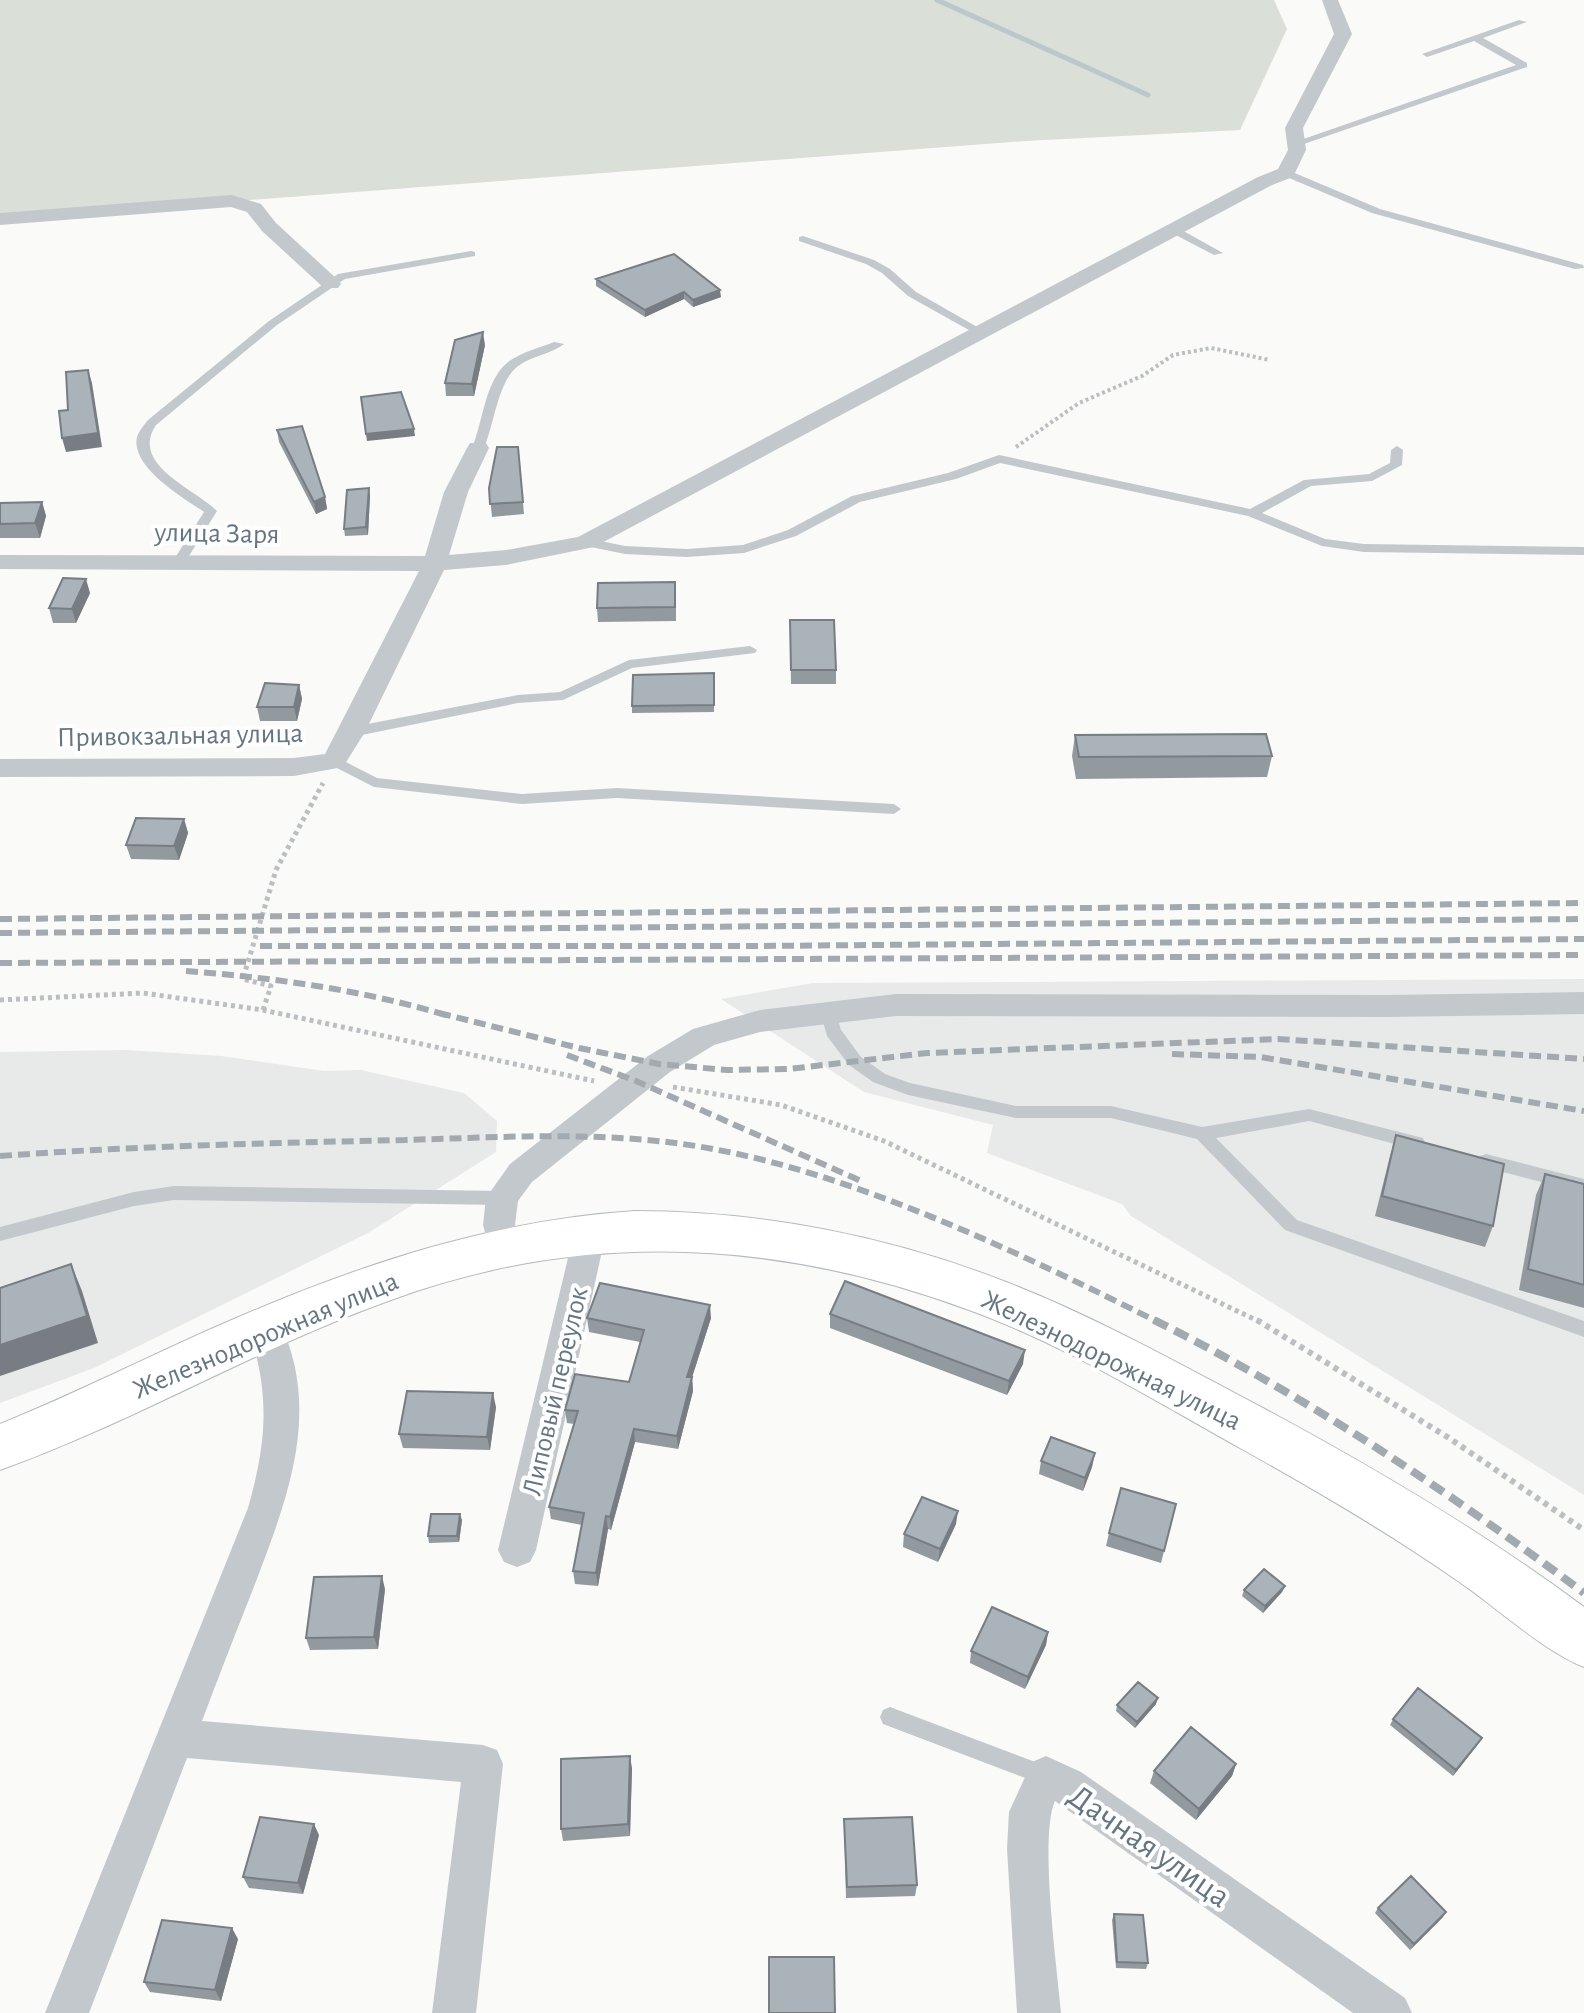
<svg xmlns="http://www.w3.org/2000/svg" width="1584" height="2013" viewBox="0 0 1584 2013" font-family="'Alegreya Sans',sans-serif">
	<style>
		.built { fill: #e8e9e9 }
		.green { fill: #dadfd7 }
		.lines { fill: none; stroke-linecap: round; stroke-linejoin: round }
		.stream { stroke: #bbc7cb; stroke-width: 5 }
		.secondary-casing { stroke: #b3babf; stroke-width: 2 }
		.path-far2 { stroke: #bbbfc2; stroke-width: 4; stroke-dasharray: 3 3; stroke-linecap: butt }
		.path-far1 { stroke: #bbbfc2; stroke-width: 5; stroke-dasharray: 4 4; stroke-linecap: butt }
		.path { stroke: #bbbfc2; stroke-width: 6; stroke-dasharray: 5 5; stroke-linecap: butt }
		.lane { fill: #c3c8cc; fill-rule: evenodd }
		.street { fill: #c3c8cc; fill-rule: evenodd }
		.secondary { fill: #fff; fill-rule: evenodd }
		.rail-far1 { stroke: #a2aab0; stroke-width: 6; stroke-dasharray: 12 6; stroke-linecap: butt }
		.rail { stroke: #a2aab0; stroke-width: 8; stroke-dasharray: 15 8; stroke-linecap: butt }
		.wall { fill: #929a9f }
		.shaded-wall { fill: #777d82 }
		.building { fill: #aab3b9; stroke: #777d82; stroke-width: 2 }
		.labels { text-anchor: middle; stroke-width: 8; stroke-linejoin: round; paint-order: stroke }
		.street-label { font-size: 28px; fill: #657683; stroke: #fff }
		.near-street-label { font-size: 34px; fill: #657683; stroke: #fff }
	</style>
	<rect width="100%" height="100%" fill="#fafaf8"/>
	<path class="built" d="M1584,979V1495L1131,1216L1122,1204L987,1153L993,1125L864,1092L721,999L813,983Z
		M128,1050L221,1056L324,1071L361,1070L464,1093L497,1121L496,1152L368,1233L94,1368L0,1403V1052Z"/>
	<path class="green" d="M0,0H1274L1287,29L1240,130L1025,141L0,219Z"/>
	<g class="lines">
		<path class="stream" d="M937,0L1148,95"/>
		<g class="secondary-casing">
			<path id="secondary" d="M635,1211C761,1211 889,1236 1006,1282C1094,1316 1178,1363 1261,1407C1373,1467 1482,1531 1584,1607V1667C1543,1651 1494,1605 1455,1579C1386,1531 1314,1489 1240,1448C1152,1399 1063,1344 969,1310C777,1239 584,1229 391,1300C257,1348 134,1422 0,1470V1424C77,1393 151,1355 227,1322C358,1265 492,1220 635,1211Z"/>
		</g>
		<path class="path-far2" d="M1016,447L1079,403L1142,376L1173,355L1211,348L1270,360"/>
		<path class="path-far1" d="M0,1000L143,993L263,1010L594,1081
			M263,1010L271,986L243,979L244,975L276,870L323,783
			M673,1087L781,1105L884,1141L1260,1322"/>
		<path class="path" d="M1257,1320L1449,1438L1584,1530"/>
		<path class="lane" d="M1519,20L1527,22L1483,38L1527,63V67L1301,145L1292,143L1516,65L1474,41L1427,57L1422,54Z
			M1282,171H1290L1380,209L1583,265L1584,268L1575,269L1372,213L1282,175Z
			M1170,228H1178L1223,253L1214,255L1170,232Z
			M803,236L874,260L890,269L916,292L986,332L976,334L908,296L882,273L866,264L799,241V237Z
			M471,251L475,252V256L345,279L277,325L156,425C129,465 196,489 217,511L184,564H174L173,561L204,512C184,498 130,467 137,437C139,431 144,425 148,420L269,321L338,274Z
			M554,342L564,344C551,354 532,356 518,366C498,381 494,425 484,448L482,451H474L472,448C483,422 485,380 508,362C522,352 539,348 554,342Z
			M1397,446L1403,450L1402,465L1372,481L1311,486L1262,513L1325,539L1364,544L1584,547V555L1364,552L1322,546L1248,516L1000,463L956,479L860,502L796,536L744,553L687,557L625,554L581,545L580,542L586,538L625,546L687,549L743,545L788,530L852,496L948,473L999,455L1250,509L1304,480L1369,474L1390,463L1391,450Z
			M750,646L757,650L755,653L632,668L563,700L518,703L352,737L345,732L352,727L518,695L560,692L629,660Z
			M334,756L377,778L522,794L617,788L894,804L901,809L894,814L617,798L522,804L374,787L329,764L327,761L329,758Z
			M828,1005L834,1007L841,1030L861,1057L885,1074L910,1083L1016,1106H1111L1202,1127L1309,1109L1423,1138L1425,1143L1423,1148L1417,1150L1309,1121L1216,1138L1297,1220L1584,1321V1337L1285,1230L1197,1139L1111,1118H1016L908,1095L873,1082L849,1065L827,1036L820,1011Z
			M1486,1154L1584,1179V1193L1480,1166L1477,1161L1480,1156Z
			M174,1186L502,1191L508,1193L511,1198L508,1203L502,1205L174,1200L134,1206L0,1241V1227L134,1192Z
			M890,1707L1054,1769L1057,1776L1054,1783L1046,1786L883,1724L880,1717L883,1710Z"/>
		<path class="street" d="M1322,0H1338L1352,34L1303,128L1306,150L1293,177L1272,185L594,547L506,565L444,570L365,732L343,767L294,776L0,777V759L294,758L325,754L419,571L0,569V555L425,556L444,492L467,448L470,443H486L489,448L468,492L449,555L506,550L578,537L1258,177L1278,169L1288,150L1285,128L1334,34Z
			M232,195L261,204L276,223L338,280L341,284L338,288H324L262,231L247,212L231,207L0,225V213Z
			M1584,992V1014L1386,1017L896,1016L760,1032L714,1045L670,1072L532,1182L518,1201L515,1225L521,1248L516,1257L504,1261L492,1257L483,1225L486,1198L510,1164L648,1056L693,1029L760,1010L896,994L1386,995Z
			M590,1220L602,1224L606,1233L536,1550L530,1562L517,1567L504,1562L498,1550L574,1233L578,1224Z
			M266,1315L278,1319C323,1409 288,1497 255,1584C237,1630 219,1675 202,1721L483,1745L497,1750L503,1764L476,2013H432L461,1782L187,1758L89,2013H45L248,1508C267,1441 270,1396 249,1329L254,1319Z
			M1046,1756L1081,1772L1405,1998L1412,2013H1353L1055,1801C1039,1836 1057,1968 1061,2013H1017L1007,1849L1009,1812L1032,1762Z"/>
		<use href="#secondary" class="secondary"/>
		<path class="rail-far1" d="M0,919L1584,903
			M0,933L1584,919
			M260,946H756L1584,939
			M0,963L1584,955
			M186,971C276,978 363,990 449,1016
			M439,1013L579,1048L659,1064L727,1070L789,1069L927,1053L1278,1039L1584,1059
			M1172,1054L1260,1057L1584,1111
			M567,1055L636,1081L861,1181
			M0,1156C135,1146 270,1143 405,1140C507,1137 613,1130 713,1149C860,1176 1024,1255 1158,1322"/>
		<path class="rail" d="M1154,1320C1306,1396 1448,1491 1584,1593"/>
	</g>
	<path class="wall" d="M596,279L721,297L693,307L684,299L645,317L596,286Z
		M485,345L474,396H446L445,383Z
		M277,430L325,497L327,509L316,514L279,442Z
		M518,447L524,514L492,517L489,488Z
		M370,495L368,535L345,536L344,529Z
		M42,502L46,516L40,538H0V503Z
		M90,593L76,623H53L49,608Z
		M676,596V621L598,622L597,608Z
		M790,620L836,670V684H791Z
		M714,673V712L632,713V706Z
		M299,685L302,699L297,721H260L257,707Z
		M1075,735L1272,756L1267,777L1076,779L1072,756Z
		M184,819L188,833L179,860L131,859L126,845Z
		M1396,1135L1493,1226L1485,1247L1375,1216L1390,1156Z
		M1545,1174L1584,1184V1308L1519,1290L1536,1195Z
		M830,1314L1023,1364L1007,1395L830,1328Z
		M587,1318H711L692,1377L693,1391L678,1449L635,1442L611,1530L608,1529L598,1586L575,1584L573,1571L582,1525L551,1519L549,1507L574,1424L567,1423L565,1410L629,1382L640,1342L589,1332Z
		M496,1407L490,1450L403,1448L399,1434Z
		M1095,1453L1092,1467L1083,1491L1039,1474L1041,1461Z
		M1176,1504L1161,1563L1106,1546L1109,1533Z
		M462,1520L459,1542L429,1543L428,1536Z
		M956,1524L938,1562L903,1547L904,1534Z
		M1285,1586L1282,1592L1263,1613L1242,1596L1244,1590Z
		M385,1589L378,1649L310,1650L306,1638Z
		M1048,1632L1046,1645L1025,1689L970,1663L971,1651Z
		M1156,1704L1135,1728L1116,1711L1117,1705Z
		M1393,1719L1478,1744L1453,1776L1390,1725Z
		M1236,1764L1232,1776L1196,1820L1150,1783L1154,1771Z
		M632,1768L630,1836L563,1841L561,1829Z
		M844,1819L917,1885L915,1896L846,1898Z
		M319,1835L303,1894L249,1888L243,1877Z
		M1378,1908L1443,1917L1410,1950L1375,1913Z
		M1114,1914L1148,1963L1146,1969L1116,1968L1112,1920Z
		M238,1939L221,2001L150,1992L144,1982Z"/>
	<path class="shaded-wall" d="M720,290L721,297L693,307V300Z
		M684,292V299L645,317V310Z
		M483,332L485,345L474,396L472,384Z
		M88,370L92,383L102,447L66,452L62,438Z
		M414,429L415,436L367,441L366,434Z
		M369,488L370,495L368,535L366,527Z
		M325,497L327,509L316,514L314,502Z
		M42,502L46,516L40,538L35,523Z
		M86,579L90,593L76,623L72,609Z
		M299,685L302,699L297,721L294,707Z
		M184,819L188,833L179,860L174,846Z
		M71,1264L82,1291L98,1343L0,1376V1345Z
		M710,1305L711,1318L688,1390L687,1377Z
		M1025,1350L1023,1364L1007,1395L1009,1381Z
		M692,1377L693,1391L678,1449L677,1436Z
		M493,1393L496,1407L490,1450L487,1437Z
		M634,1429L635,1442L611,1530L610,1517Z
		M1095,1453L1092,1467L1083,1491L1085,1478Z
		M958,1511L956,1524L938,1562L940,1549Z
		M460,1514L462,1520L459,1542L457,1536Z
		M606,1516L608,1529L598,1586L596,1573Z
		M382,1576L385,1589L378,1649L374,1637Z
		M1285,1586L1282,1592L1263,1613L1265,1606Z
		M1048,1632L1046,1645L1025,1689L1028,1677Z
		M1158,1698L1156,1704L1135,1728L1137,1722Z
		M1482,1738L1478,1744L1453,1776L1456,1770Z
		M630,1756L632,1768L630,1836L628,1824Z
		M1236,1764L1232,1776L1196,1820L1199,1809Z
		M314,1824L319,1835L303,1894L298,1883Z
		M1446,1912L1443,1917L1410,1950L1414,1944Z
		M232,1928L238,1939L221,2001L215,1990Z"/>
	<path class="building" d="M674,254L720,290L693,300L684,292L645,310L596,279Z
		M483,332L472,384L445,383L455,340Z
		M88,370L98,433L62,438L59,411L68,410L66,372Z
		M401,392L414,429L366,434L361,397Z
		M302,426L325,497L314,502L277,430Z
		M497,447H518L523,502L490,504L489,488Z
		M369,488L366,527L344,529L347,490Z
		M42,502L35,523L0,524V503Z
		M63,578L86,579L72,609L49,608Z
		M675,582V607L597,608L598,583Z
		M790,620H834L836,670H791Z
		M714,673V705L632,706L633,675Z
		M265,683L299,685L294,707H257Z
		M1266,734L1272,756L1079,757L1075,735Z
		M136,818L184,819L174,846L126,845Z
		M1396,1135L1504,1164L1493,1226L1382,1196Z
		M1545,1174L1584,1184V1285L1528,1269Z
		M71,1264L87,1316L0,1345V1288Z
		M845,1281L1025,1350L1009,1381L830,1314Z
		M600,1283L710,1305L687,1377H692L677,1436L634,1429L610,1517L606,1516L596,1573L573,1571L584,1513L549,1507L578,1411L565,1410L575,1374L629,1382L644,1330L587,1318Z
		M407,1391L493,1393L487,1437L399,1434Z
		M1051,1437L1095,1453L1085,1478L1041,1461Z
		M1121,1488L1176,1504L1164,1551L1109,1533Z
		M922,1497L958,1511L940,1549L904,1534Z
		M431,1514H460L457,1536H428Z
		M1264,1569L1285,1586L1265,1606L1244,1590Z
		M382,1576L374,1637L306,1638L314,1577Z
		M992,1607L1048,1632L1028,1677L971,1651Z
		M1138,1682L1158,1698L1137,1722L1117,1705Z
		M1418,1688L1482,1738L1456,1770L1393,1719Z
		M1191,1727L1236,1764L1199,1809L1154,1771Z
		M630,1756L628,1824L561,1829V1759Z
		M260,1817L314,1824L298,1883L243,1877Z
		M912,1817L917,1885L847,1887L844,1819Z
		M1411,1876L1446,1912L1414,1944L1378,1908Z
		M1114,1914L1143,1915L1148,1963L1117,1962Z
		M162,1920L232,1928L215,1990L144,1982Z
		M769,1957H834L835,2013H769Z"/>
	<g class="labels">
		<g class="street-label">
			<text transform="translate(217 532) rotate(1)" y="10">улица Заря</text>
			<text transform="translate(180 734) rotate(-1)" y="10">Привокзальная улица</text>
			<text transform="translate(265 1334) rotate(-23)" y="10">Железнодорожная улица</text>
			<text transform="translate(1112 1359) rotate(26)" y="10">Железнодорожная улица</text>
			<text transform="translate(554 1391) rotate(-77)" y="10">Липовый переулок</text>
		</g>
		<g class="near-street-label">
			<text transform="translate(1150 1845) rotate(35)" y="12">Дачная улица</text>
		</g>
	</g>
</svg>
